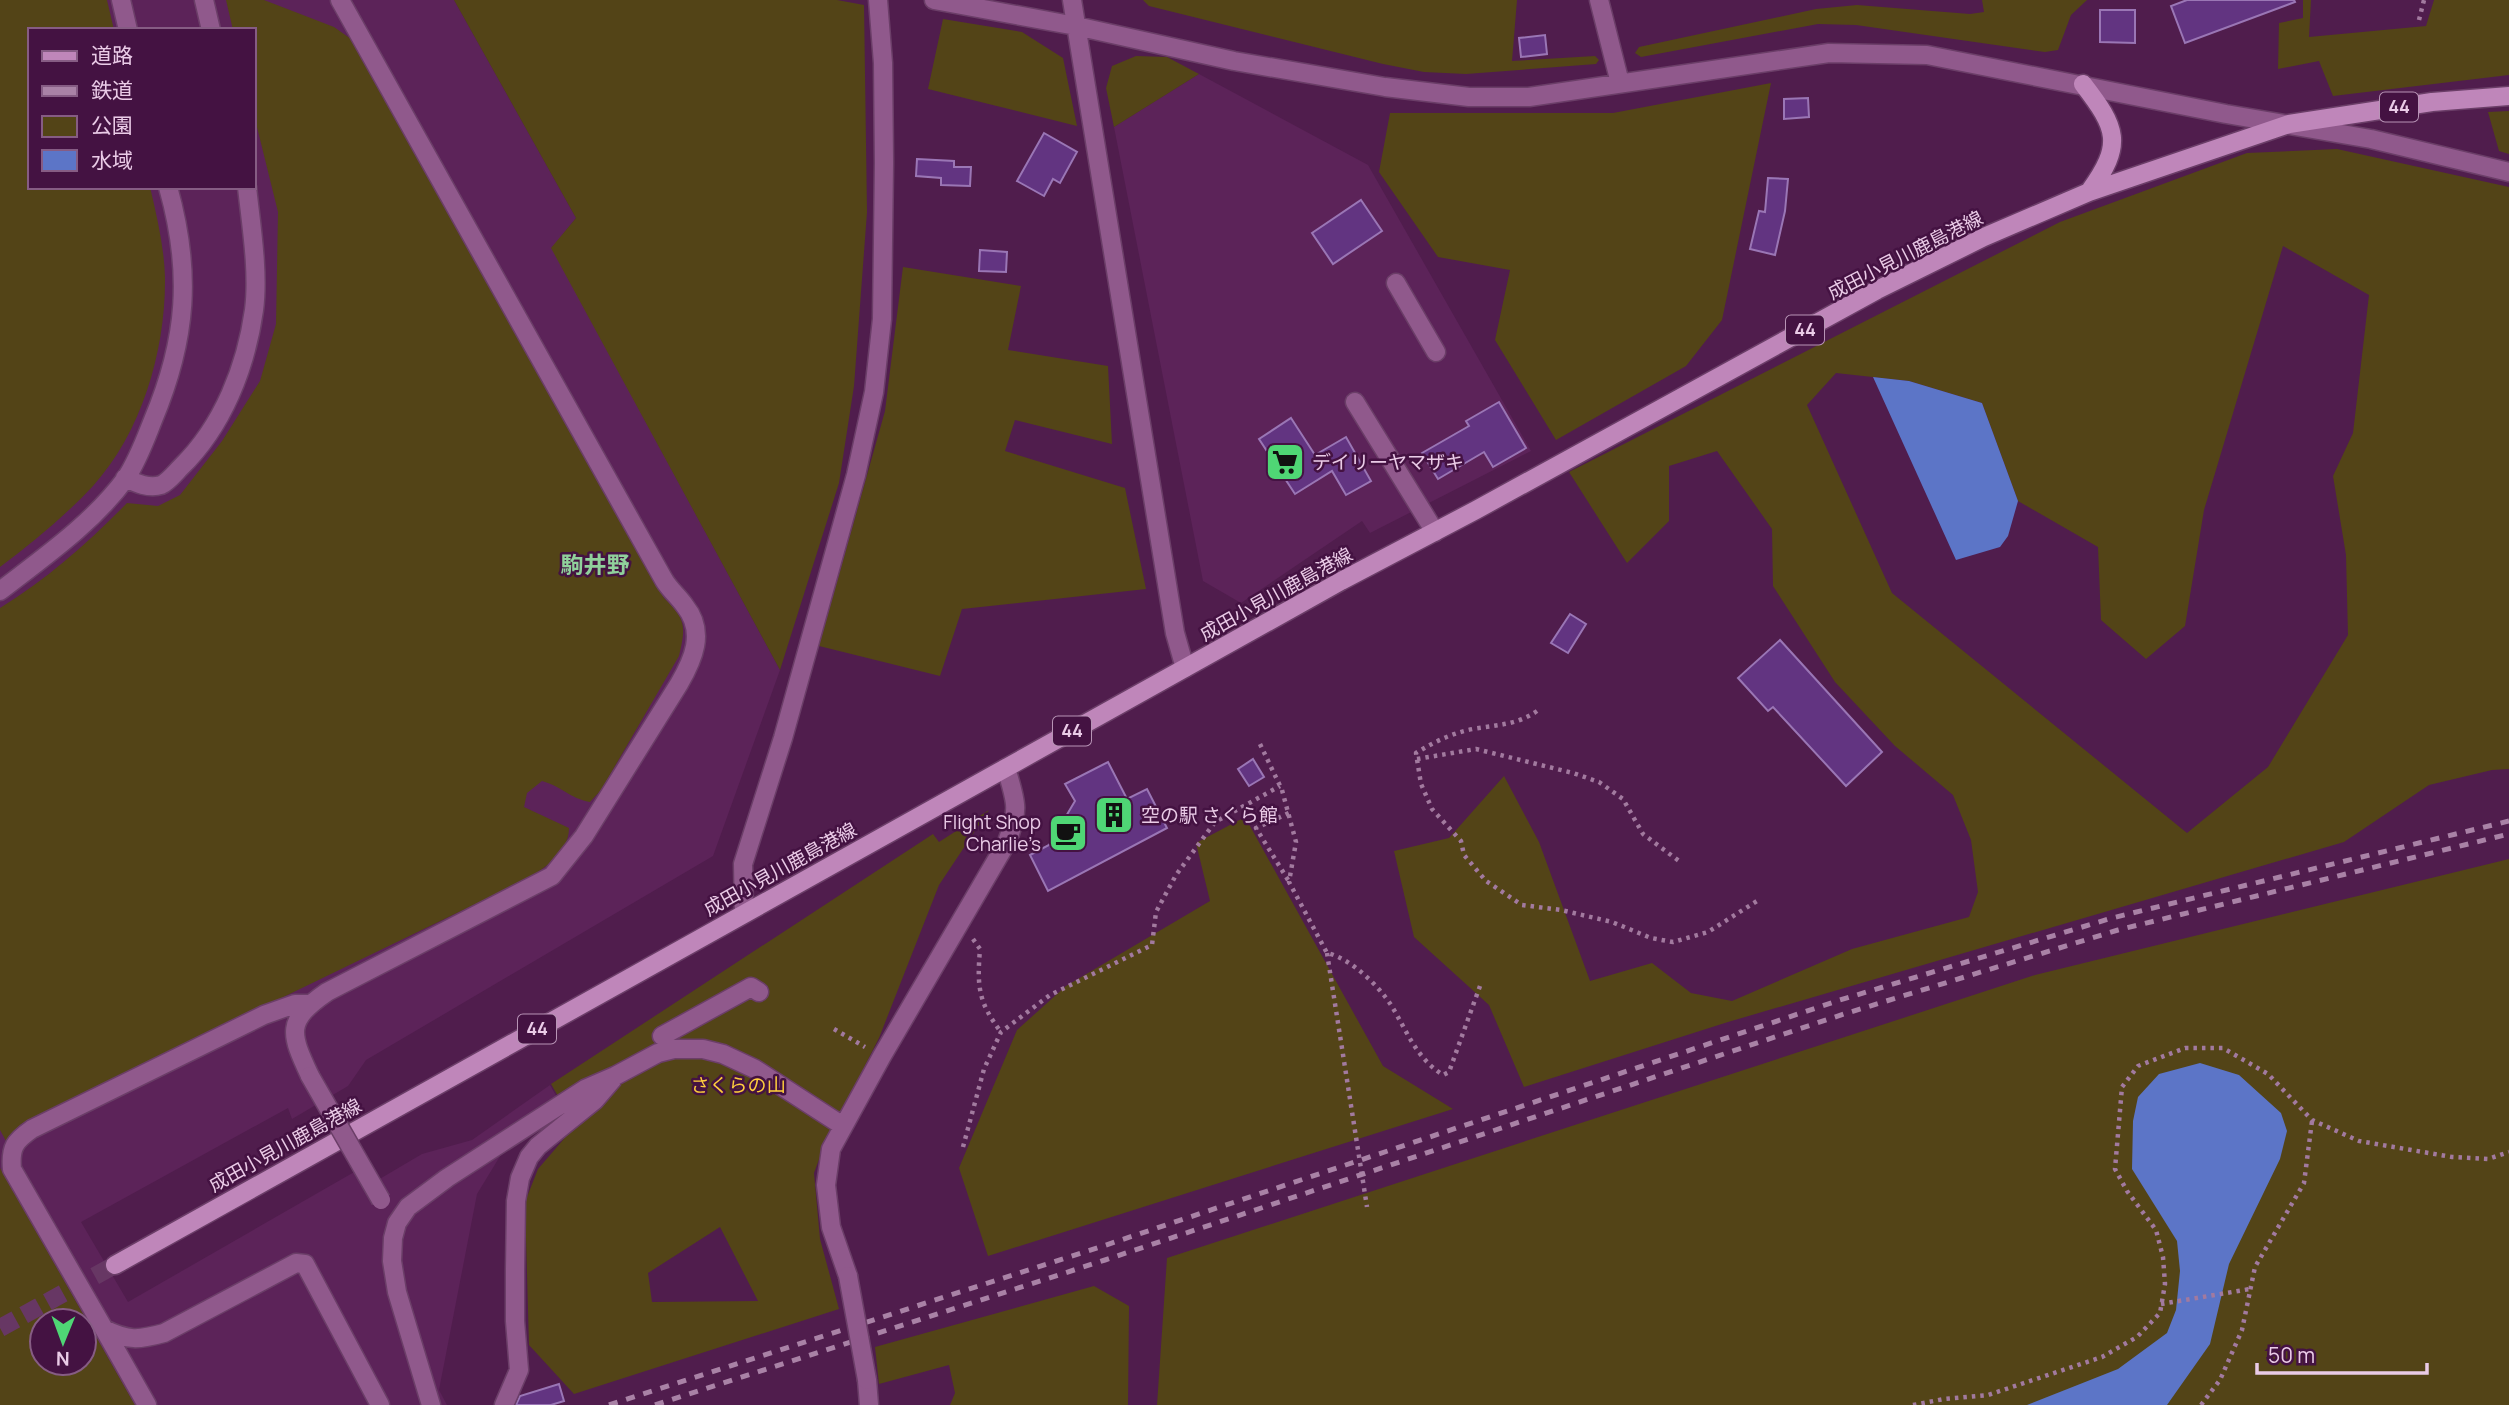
<svg xmlns="http://www.w3.org/2000/svg" width="2509" height="1405" viewBox="0 0 2509 1405" font-family="Manrope,'Noto Sans JP',sans-serif">
	<style>
		.built { fill: #5c2359; fill-rule: evenodd }
		.green { fill: #534417; fill-rule: evenodd }
		.water { fill: #5c75c7 }
		.building { fill: #623481; stroke: #9a76b5; stroke-width: 2 }
		.lines { fill: none; stroke-linecap: round; stroke-linejoin: round }
		.major-tunnel { stroke: #673764; stroke-width: 18; stroke-dasharray: 18 9; stroke-linecap: butt }
		.minor-casing { stroke: #6b3e68; stroke-width: 21 }
		.major-casing { stroke: #6b3e68; stroke-width: 21 }
		.path { stroke: #a27a9f; stroke-width: 4.5; stroke-dasharray: 3.5 5; stroke-linecap: butt }
		.minor { stroke: #90598c; stroke-width: 18 }
		.major { stroke: #bf86ba; stroke-width: 18 }
		.rail { stroke: #a982a6; stroke-width: 5; stroke-dasharray: 9 9; stroke-linecap: butt }
		.minor-bridge-casing { stroke: #6b3e68; stroke-width: 21; stroke-linecap: butt }
		.minor-bridge { stroke: #90598c; stroke-width: 18 }
		.labels { text-anchor: middle; stroke-width: 5; stroke-linejoin: round; paint-order: stroke }
		.shield { fill: #441242; stroke: #b894b6; stroke-width: 2 }
		.shield-label { font-size: 18px; font-weight: bold; fill: #eacbe7 }
		.street-label { font-size: 19px; fill: #eacbe7; stroke: #441242 }
		.poi-label { font-size: 19px; fill: #eacbe7; stroke: #441242; text-anchor: start }
		.park-label { font-size: 19px; fill: #fdcd3d; stroke: #441242 }
		.quarter-label { font-size: 23px; font-weight: bold; fill: #90d19c; stroke: #441242 }
	</style>
	<rect width="100%" height="100%" fill="#501d4d"/>
	<path class="built" d="M0,0H454L576,218L552,248L780,670L713,856L366,1060L348,1086L292,1119L288,1108L81,1222L128,1302L356,1171L366,1187L422,1154L472,1140L550,1085L564,1110L505,1148L477,1194L439,1390L447,1405H0ZM30,30H254V187H30ZM42,1321H84V1363H42Z
		M1199,74L1368,165L1531,451L1370,533L1362,521L1241,603L1203,581L1114,127Z"/>
	<path class="green" d="M0,0H107L114,30H30V187H150C157,217 164,246 165,277C166,349 142,433 93,486C65,516 32,543 0,567Z
		M226,0H264L334,27L351,39L664,598C686,619 686,626 679,656L601,790L590,802C569,798 563,787 542,781L527,793L524,807L569,828C569,854 542,870 521,882L21,1124L6,1141L0,1130V608C47,579 88,543 127,503L158,506L180,495L222,441L260,381L276,324L278,212L254,115V30H233Z
		M454,0H837L864,5L867,212L854,386L839,483L780,670L551,248L576,218Z
		M1143,0H1517L1512,61L1595,56L1599,60L1596,64L1466,74L1424,72L1383,64L1149,6Z
		M1982,0H2087L2071,15L2058,50L2045,52L1856,25L1818,24L1641,57L1635,53L1639,47L1816,9L1857,5L1970,14L1984,12Z
		M2303,0H2311L2309,37L2426,26L2434,0H2509V75L2333,96L2319,61L2278,69L2279,23L2303,18Z
		M943,19L1022,32L1063,58L1077,126L928,89Z
		M1136,56L1167,57L1199,74L1114,127L1106,88L1112,66Z
		M1771,83L1722,320L1686,366L1556,440L1495,340L1510,270L1438,257L1379,172L1390,113H1613Z
		M2509,111V154L2499,151L2488,112Z
		M2337,149L2509,187V769L2492,770L2429,785L2344,842L1728,1022L1524,1087L1489,1005L1414,937L1394,851L1449,838L1504,776L1539,842L1590,981L1652,963L1691,993L1732,1001L1852,949L1969,917L1978,892L1971,840L1953,795L1895,746L1835,682L1773,586L1772,529L1717,451L1669,466V521L1627,563L1569,472L2060,222L2247,153ZM2283,246L2369,295L2353,433L2333,476L2346,555L2348,635L2268,767L2187,833L1892,593L1807,405L1836,373L1909,381L1982,403L2018,501L2098,547L2101,620L2146,659L2185,626L2204,510Z
		M903,267L1021,286L1008,350L1108,366L1112,444L1015,420L1005,451L1125,488L1146,589L962,609L940,676L819,646L885,411Z
		M989,810L939,885L879,1038L824,1146L814,1173L820,1239L839,1309L574,1394L529,1345L525,1202L538,1169L575,1126L562,1113L566,1110L551,1084L933,834L939,842ZM720,1227L758,1301L652,1302L648,1273Z
		M1245,817L1383,1066L1453,1109L988,1256L959,1168L1017,1030L1066,986L1210,901L1196,843Z
		M2509,859V1405H1157L1167,1258L2035,975Z
		M0,1168L135,1405H0ZM42,1321H84V1363H42Z
		M1094,1286L1129,1306L1128,1405H950L955,1393L949,1365L879,1384L875,1347Z"/>
	<path class="water" d="M1873,377L1909,381L1982,403L2018,501L2008,536L2000,547L1956,560Z
		M2200,1063L2239,1075L2281,1113L2287,1131L2280,1159L2229,1264L2210,1344L2167,1405H2027L2118,1369L2167,1333L2176,1310L2180,1271L2177,1241L2132,1169L2133,1121L2138,1097L2159,1074Z"/>
	<path class="building" d="M2187,0H2294L2295,2L2185,43L2171,6Z
		M2100,10H2135V43L2100,42Z
		M1545,35L1547,54L1521,57L1519,38Z
		M1808,98L1809,117L1784,119V99Z
		M1044,133L1077,152L1060,183L1053,179L1044,196L1017,181Z
		M917,159L954,161V167H971L970,186L941,185V178L916,176Z
		M1768,178L1788,179L1785,211L1775,255L1750,249L1759,211L1765,212Z
		M1361,200L1382,231L1333,264L1312,233Z
		M980,250L1007,252L1006,272L979,271Z
		M1499,402L1526,448L1493,467L1484,452L1438,479L1422,453L1469,426L1466,421Z
		M1291,418L1315,455L1346,437L1371,481L1346,495L1332,471L1295,494L1259,439Z
		M1570,614L1586,624L1568,653L1551,643Z
		M1780,640L1882,752L1846,786L1773,707L1768,711L1738,678Z
		M1253,759L1264,777L1249,786L1238,769Z
		M1108,762L1127,799L1147,789L1167,828L1048,891L1030,855L1049,845L1075,801L1065,784Z
		M559,1384L564,1401L551,1405H516L520,1396Z"/>
	<g class="lines">
		<path class="major-tunnel" d="M0,1328L115,1265"/>
		<g class="minor-casing">
			<path id="minor" d="M121,0L128,30
				M204,0L211,30
				M934,0L1076,26L1234,61L1385,87L1469,97H1529L1829,53L1927,55L2226,114L2371,139L2509,172
				M1072,0L1175,633L1185,668
				M1599,0L1620,83
				M1396,283L1436,352
				M1355,402L1435,532
				M125,478C136,483 149,489 161,485C168,482 175,473 181,467C223,426 246,367 254,310C259,273 251,224 247,187
				M0,591C44,557 93,523 126,478C138,460 145,440 153,420C187,339 192,272 168,187
				M744,913L743,864L783,738L856,475L874,392L882,319L884,163L883,63L878,0
				M309,1004H295L264,1015L32,1129C15,1141 10,1147 12,1169L104,1329C128,1341 139,1340 164,1333L296,1263L305,1264L380,1405
				M662,1036L751,987L759,992
				M310,1076C290,1033 285,1021 327,992L552,876L584,836L679,684C693,660 706,632 685,606C678,596 670,590 664,580L340,0
				M848,1276L831,1227L826,1185L831,1149L882,1056L1007,842C1020,808 1016,802 1006,768
				M104,1329L147,1405
				M867,1380L869,1405
				M431,1405L397,1292L392,1261L393,1238L397,1223L408,1207L447,1178L585,1089L615,1076L658,1053L674,1049H703L723,1054L755,1069L843,1126
				M504,1405L519,1370L515,1321V1270L516,1201L520,1178L529,1157L538,1146L595,1100L613,1079"/>
		</g>
		<g class="major-casing">
			<path id="major" d="M2083,84C2117,128 2124,144 2089,192
				M115,1265L1341,581L1476,510L1877,290L1984,237L2089,192L2289,124L2432,102L2509,96"/>
		</g>
		<path class="path" d="M2419,20L2424,0
			M1537,711C1517,725 1496,725 1473,729C1452,733 1434,742 1416,753L1421,784L1432,809L1461,841L1464,855L1486,881L1522,905L1561,910L1612,922L1651,938L1673,942L1708,932L1757,901
			M1260,744L1282,790L1296,842L1289,882L1327,953C1350,958 1378,985 1391,1005C1407,1031 1416,1058 1443,1075L1449,1072L1480,986
			M1417,759L1476,749L1573,773L1599,782L1623,799L1643,834L1679,861
			M1288,880L1256,828L1289,813
			M973,939L980,949C977,986 978,1002 1001,1032
			M1327,953L1367,1207
			M834,1029L865,1047
			M963,1147L984,1069L1001,1032L1050,995L1152,945L1156,912L1176,875L1215,822L1280,786
			M2161,1304L2250,1289
			M1913,1405L1944,1399L1988,1395L2102,1357L2137,1337L2160,1313L2165,1284L2163,1257L2156,1230L2127,1191L2115,1169L2122,1087L2138,1066L2185,1048H2223L2268,1074L2312,1120L2359,1141L2452,1157L2488,1159L2509,1152
			M2201,1405L2220,1380L2242,1330L2255,1267L2304,1183L2312,1121"/>
		<use href="#minor" class="minor"/>
		<use href="#major" class="major"/>
		<path class="rail" d="M609,1405L1100,1247L1840,1000L2112,918L2509,821
			M655,1405L1105,1260L1844,1014L2118,930L2509,834"/>
		<g class="minor-bridge-casing">
			<path id="minor-bridge" d="M310,1076L381,1200
				M848,1276L867,1380"/>
		</g>
		<use href="#minor-bridge" class="minor-bridge"/>
	</g>
	<defs>
		<g id="supermarket-square" transform="scale(2.0125)"><rect x="-9" y="-9" width="18" height="18" rx="4" fill="#4fd675" stroke="#441242"/><path d="M-6-5.5h2.5l.6 2H6L4.5 2H-2.5L-4.4-4H-6ZM-1.5 3.2a1.3 1.3 0 1 0 .1 0ZM3 3.2a1.3 1.3 0 1 0 .1 0Z" fill="#111"/></g>
		<g id="building-square" transform="scale(2.0125)"><rect x="-9" y="-9" width="18" height="18" rx="4" fill="#4fd675" stroke="#441242"/><path d="M-4-6H4V6H1V3H-1V6H-4ZM-2.5-4.3h1.7v1.8h-1.7ZM.8-4.3h1.7v1.8H.8ZM-2.5-1h1.7V.8h-1.7ZM.8-1h1.7V.8H.8Z" fill="#111"/></g>
		<g id="cafe-square" transform="scale(2.0125)"><rect x="-9" y="-9" width="18" height="18" rx="4" fill="#4fd675" stroke="#441242"/><path d="M-5.5-4.5H6V0H3Q3 3.5 0 3.5H-2.5Q-5.5 3.5-5.5 0ZM3-3.2v2h1.7v-2ZM-6 4.5H4V6H-6Z" fill="#111"/></g>
	</defs>
	<g fill-rule="evenodd">
		<use href="#supermarket-square" x="1285" y="462"/>
		<use href="#building-square" x="1114" y="815"/>
		<use href="#cafe-square" x="1068" y="833"/>
	</g>
	<g class="labels">
		<g class="shield">
			<rect x="2380" y="92.5" width="38" height="29" rx="5"/>
			<rect x="1786" y="315.5" width="38" height="29" rx="5"/>
			<rect x="1053" y="716.5" width="38" height="29" rx="5"/>
			<rect x="518" y="1014.5" width="38" height="29" rx="5"/>
		</g>
		<g class="shield-label">
			<text x="2399" y="113">44</text>
			<text x="1805" y="336">44</text>
			<text x="1072" y="737">44</text>
			<text x="537" y="1035">44</text>
		</g>
		<g class="street-label">
			<text transform="translate(1905 255) rotate(-27)" y="7">成田小見川鹿島港線</text>
			<text transform="translate(1276 594) rotate(-29)" y="7">成田小見川鹿島港線</text>
			<text transform="translate(780 869) rotate(-29)" y="7">成田小見川鹿島港線</text>
			<text transform="translate(285 1145) rotate(-29)" y="7">成田小見川鹿島港線</text>
		</g>
		<g class="poi-label">
			<text x="1312" y="469">デイリーヤマザキ</text>
			<text x="1141" y="822">空の駅 さくら館</text>
			<text x="1041" y="829" text-anchor="end">Flight Shop<tspan x="1041" dy="22">Charlie’s</tspan></text>
		</g>
		<g class="park-label">
			<text x="738" y="1092">さくらの山</text>
		</g>
		<g class="quarter-label">
			<text x="595" y="573">駒井野</text>
		</g>
	</g>
	<rect x="28" y="28" width="228" height="161" fill="#441242" stroke="#865c84" stroke-width="2"/>
	<rect x="42" y="51" width="35" height="10" fill="#bf86ba" stroke="#865c84" stroke-width="2"/>
	<text x="91" y="63" font-size="21" fill="#eacbe7">道路</text>
	<rect x="42" y="86" width="35" height="10" fill="#a982a6" stroke="#865c84" stroke-width="2"/>
	<text x="91" y="98" font-size="21" fill="#eacbe7">鉄道</text>
	<rect x="42" y="116" width="35" height="21" fill="#534417" stroke="#865c84" stroke-width="2"/>
	<text x="91" y="133" font-size="21" fill="#eacbe7">公園</text>
	<rect x="42" y="150" width="35" height="21" fill="#5c75c7" stroke="#865c84" stroke-width="2"/>
	<text x="91" y="168" font-size="21" fill="#eacbe7">水域</text>
	<g transform="translate(63 1342) rotate(181)"><circle r="33" fill="#441242" stroke="#865c84" stroke-width="2"/>
	<path d="M0-5L12 26L0 18L-12 26Z" fill="#4fd675"/>
	<text y="-10" font-size="19" font-weight="bold" text-anchor="middle" fill="#eacbe7">N</text>
	</g>
	<path d="M2257 1363v10h170v-10" fill="none" stroke="#eacbe7" stroke-width="3.5"/>
	<text x="2268" y="1363" font-size="21" fill="#eacbe7" stroke="#441242" stroke-width="5" paint-order="stroke">50 m</text>
</svg>
